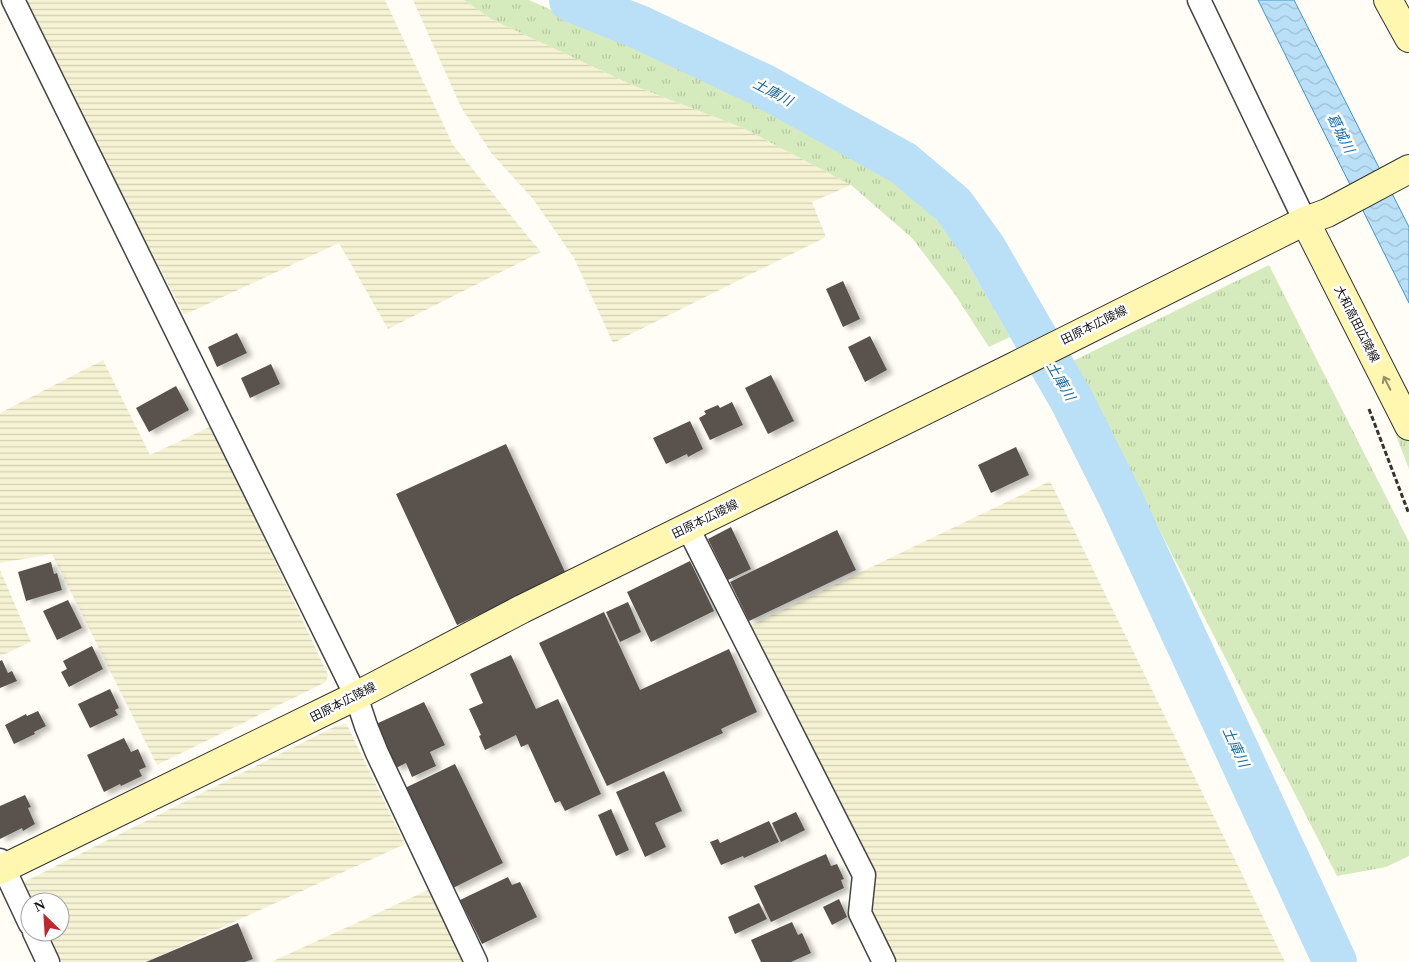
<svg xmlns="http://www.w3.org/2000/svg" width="1409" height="962" viewBox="0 0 1409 962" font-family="'Times New Roman','Noto Sans JP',serif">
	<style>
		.farmland { fill: url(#farmland-rules) }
		.grass { fill: url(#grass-tufts) }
		.water { fill: url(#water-waves); stroke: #3f96cf }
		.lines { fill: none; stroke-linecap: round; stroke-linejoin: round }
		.river { stroke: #b9e0f7; stroke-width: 44 }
		.building { fill: #5a524d; filter: url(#shadow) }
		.street-casing { stroke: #444; stroke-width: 25 }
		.secondary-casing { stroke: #333; stroke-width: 30 }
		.path { stroke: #333; stroke-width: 3; stroke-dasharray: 5 2.5; stroke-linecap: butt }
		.street { stroke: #fff; stroke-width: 22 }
		.secondary { stroke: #fff6b0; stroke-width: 28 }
		.oneway { stroke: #948f68 }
		.labels { text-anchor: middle; stroke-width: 5; stroke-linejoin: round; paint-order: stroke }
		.street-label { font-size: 12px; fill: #111; stroke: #fff }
		.water-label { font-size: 14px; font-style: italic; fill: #1768a6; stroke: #fff }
	</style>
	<defs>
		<pattern id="farmland-rules" width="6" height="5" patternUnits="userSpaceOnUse" patternTransform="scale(1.25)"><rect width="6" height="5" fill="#f6f3d4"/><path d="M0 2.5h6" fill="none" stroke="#d2cfb5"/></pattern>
		<pattern id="grass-tufts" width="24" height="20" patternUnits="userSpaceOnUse" patternTransform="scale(1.25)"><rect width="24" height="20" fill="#d5ebbd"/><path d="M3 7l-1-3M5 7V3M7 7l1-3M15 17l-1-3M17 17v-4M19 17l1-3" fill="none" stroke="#b6c8a1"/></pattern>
		<pattern id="water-waves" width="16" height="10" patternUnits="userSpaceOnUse" patternTransform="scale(1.25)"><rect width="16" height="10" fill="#b9e0f7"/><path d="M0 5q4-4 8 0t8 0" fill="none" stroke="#9ebfd3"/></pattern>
		<filter id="shadow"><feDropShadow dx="5.5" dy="3" stdDeviation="2.5" flood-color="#0004"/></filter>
	</defs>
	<rect width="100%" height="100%" fill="#fffdf5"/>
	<path class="farmland" d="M21,0H385L453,145L541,252L388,329L339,243L184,315Z
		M413,0H464L491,19L632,85L743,128L851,185L812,202L826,237L613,343L574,258L533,199L492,154L461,107Z
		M103,360L150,455L212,426L328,675L326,682L157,765L52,554L0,563V413Z
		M1050,481L1285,962H895L872,917L870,877L747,627Z
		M0,570L31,642L0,656Z
		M346,723L405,844L146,962H61L47,932H60V902H33L24,882L332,728Z
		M428,890L463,962H271Z"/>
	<path class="grass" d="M464,0H529L788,116L862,158L924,207L951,235L1010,337L989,347L954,293L912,238L851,185L743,128L632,85L491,19Z
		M1269,265L1409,542V856L1386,867L1337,876L1073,361Z
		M1361,345L1409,440V469Z"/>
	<path class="water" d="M1258,0H1294L1409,227V303Z"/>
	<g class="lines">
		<path class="river" d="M571,0L639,27L764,86L903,163L953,205L984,248L1071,399L1121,499L1335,962"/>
	</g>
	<path class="building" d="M843,281L860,319L843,327L826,289Z
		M237,333L247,353L217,367L208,347Z
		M870,336L887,370L865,382L848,347Z
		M271,364L280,384L250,398L241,378Z
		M771,375L794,421L768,434L745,388Z
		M176,386L189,410L149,432L136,408Z
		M732,402L743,425L710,440L699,418L706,414L704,411L718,405L720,408Z
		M690,421L703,449L688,457L687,454L666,464L653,438Z
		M506,444L566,574L457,625L396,494Z
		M1016,447L1029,475L991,493L978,465Z
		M731,527L751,569L728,580L708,539Z
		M837,530L856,570L749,621L730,582Z
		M690,561L714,611L651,642L627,592Z
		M51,562L54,574L57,573L62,590L26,601L18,572Z
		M68,600L82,628L57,640L43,611Z
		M628,602L641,632L620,642L606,612Z
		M604,612L640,690L729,649L757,712L721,729L723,733L607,786L539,643Z
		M92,646L103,669L69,687L61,672L67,669L63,661Z
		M511,655L536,709L558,699L601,794L565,811L560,801L555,803L528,744L521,747L516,735L485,750L479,736L481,735L469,709L483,703L470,674Z
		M2,660L8,673L12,671L17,681L0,688V661Z
		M110,689L119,708L115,710L118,715L90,728L78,704Z
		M424,702L445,745L430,752L436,766L412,777L406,763L396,768L376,724Z
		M38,711L46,726L34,732L35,734L14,744L5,725L26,714L27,716Z
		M124,738L131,752L138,749L146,767L139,770L142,776L121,786L120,784L104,792L87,755Z
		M455,764L503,863L453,888L405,788Z
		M664,771L682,811L655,823L666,847L645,857L616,792Z
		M25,795L31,807L28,808L35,824L23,831L22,828L0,839V806Z
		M611,809L629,850L616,856L598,815Z
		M796,812L805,830L781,842L772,823Z
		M769,821L779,842L744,858L743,856L721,865L710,842L718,839L720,843Z
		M826,854L831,866L837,864L844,879L841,880L844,888L771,922L754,886Z
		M508,877L512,885L520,882L537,917L482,944L460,900Z
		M839,899L847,917L832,925L823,907Z
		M759,903L767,919L735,934L728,917Z
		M792,922L798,935L802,933L811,953L791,962H761L751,940Z
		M238,923L253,959L245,962H146Z"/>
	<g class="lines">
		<g class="street-casing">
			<path id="street" d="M13,0L356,696L366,726L377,753L476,962
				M1199,0L1305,221
				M688,528L864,875L860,913L884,962
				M0,860L30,924
				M34,932L48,962"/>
		</g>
		<g class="secondary-casing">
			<path id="secondary" d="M1388,0L1409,38
				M1305,221L1409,426
				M0,870L356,696L522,609L1013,367L1305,221L1327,213L1409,169"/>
		</g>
		<path class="path" d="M1369,409L1409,514"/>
		<use href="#street" class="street"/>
		<use href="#secondary" class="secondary"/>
	</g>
	<defs><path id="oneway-shaft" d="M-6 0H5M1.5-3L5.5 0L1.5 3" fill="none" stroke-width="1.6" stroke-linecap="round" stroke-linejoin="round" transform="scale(1.25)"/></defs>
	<use class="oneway" href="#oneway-shaft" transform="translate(1387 383) rotate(-117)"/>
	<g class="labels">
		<g class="street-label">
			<text transform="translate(1357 324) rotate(63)" y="4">大和高田広陵線</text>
			<text transform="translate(1094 325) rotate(-26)" y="4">田原本広陵線</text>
			<text transform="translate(705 519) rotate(-26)" y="4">田原本広陵線</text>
			<text transform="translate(343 702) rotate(-27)" y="4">田原本広陵線</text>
		</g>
		<g class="water-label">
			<text transform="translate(773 92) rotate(28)" y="5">土庫川</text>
			<text transform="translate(1341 133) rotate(63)" y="5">葛城川</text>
			<text transform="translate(1061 381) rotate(60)" y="5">土庫川</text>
			<text transform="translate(1236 747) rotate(65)" y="5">土庫川</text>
		</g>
	</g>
	<g transform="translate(45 917) rotate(335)"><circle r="24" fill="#ffffff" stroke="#a0a0a0"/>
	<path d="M0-4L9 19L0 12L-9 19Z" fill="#c4262e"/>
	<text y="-8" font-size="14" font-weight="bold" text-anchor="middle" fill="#111111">N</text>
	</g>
</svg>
